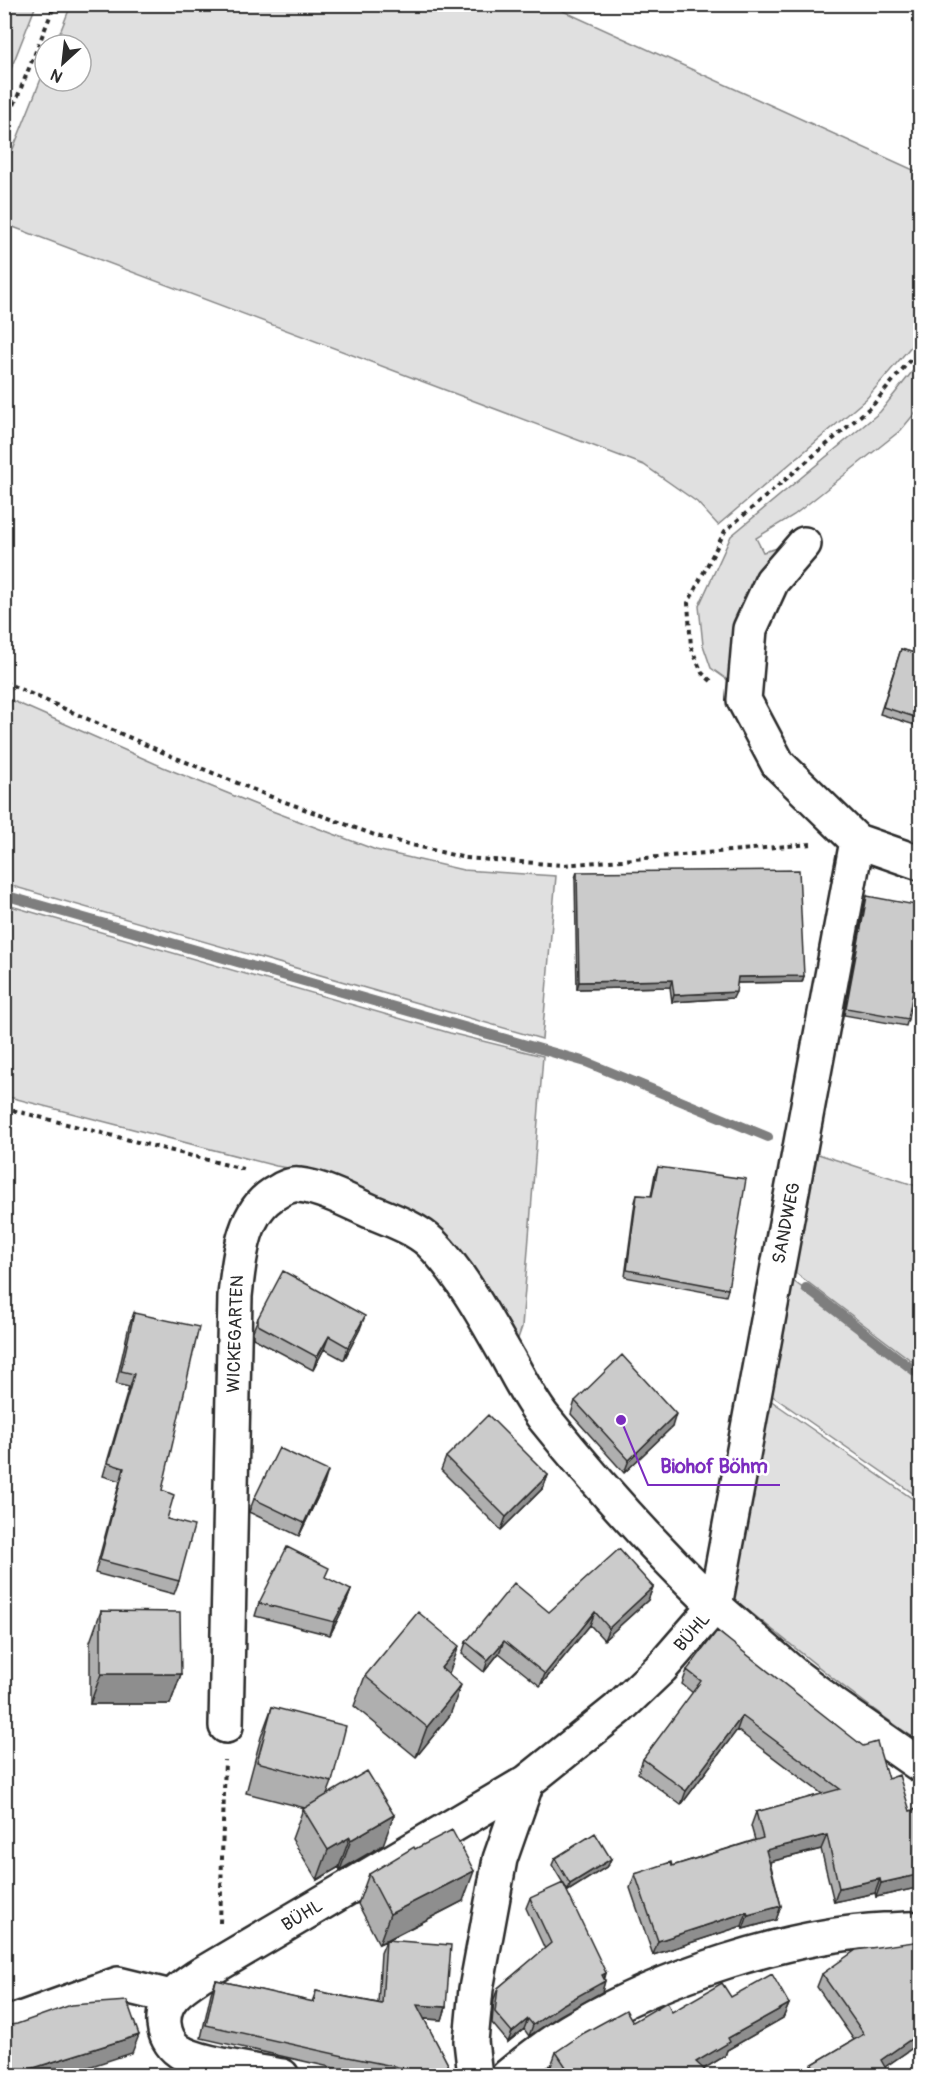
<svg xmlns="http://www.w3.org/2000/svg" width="925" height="2080" viewBox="0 0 925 2080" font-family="Pangolin,sans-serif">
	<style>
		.green { fill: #e0e0e0; stroke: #868686; stroke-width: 1.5 }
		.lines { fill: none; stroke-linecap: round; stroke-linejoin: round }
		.stream { stroke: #7e7e7e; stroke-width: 10 }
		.minor-casing { stroke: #2b2b2b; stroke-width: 38 }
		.path { stroke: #2b2b2b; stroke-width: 4; stroke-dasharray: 4.5 4.5; stroke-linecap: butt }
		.minor { stroke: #fff; stroke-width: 33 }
		.wall { fill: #afafaf; stroke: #2b2b2b; stroke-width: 1.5 }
		.shaded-wall { fill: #8e8e8e; stroke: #2b2b2b; stroke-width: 1.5 }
		.building { fill: #cbcbcb; stroke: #2b2b2b; stroke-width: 1.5 }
		.labels { text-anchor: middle; stroke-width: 5; stroke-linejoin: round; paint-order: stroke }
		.street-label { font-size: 18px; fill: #2b2b2b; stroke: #fff }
		.leader { fill: none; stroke: #7b2cbf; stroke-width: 2 }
		.callout-dot { fill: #7b2cbf; stroke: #fff; stroke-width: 2 }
		.callout-label { font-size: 20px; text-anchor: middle; font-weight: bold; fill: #7b2cbf; stroke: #fff; stroke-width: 5; stroke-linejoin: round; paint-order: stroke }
	</style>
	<rect width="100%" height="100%" fill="#fff"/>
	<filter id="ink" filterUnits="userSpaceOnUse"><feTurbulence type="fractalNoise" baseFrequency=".0167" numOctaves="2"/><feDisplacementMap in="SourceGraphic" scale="12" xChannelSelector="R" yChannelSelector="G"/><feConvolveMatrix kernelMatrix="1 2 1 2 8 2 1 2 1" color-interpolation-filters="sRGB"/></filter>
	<g filter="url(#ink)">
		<path class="green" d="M5,4L36,5L5,84L4,5Z
			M71,5H550L920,173V336L866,399L718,525L697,502L644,465L5,224V169L45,69V81H81V45H55Z
			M920,362V407L901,430L794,515L756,538L763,552L778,548L735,628L729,681L711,668L703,645L699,606L731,536L880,412Z
			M4,697L163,767L264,808L376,850L463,870L556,876L542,1039L5,884Z
			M4,904L450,1033L543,1056L522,1327L515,1347L465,1268L300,1170L276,1166L5,1096Z
			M815,1153L920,1187V1367L793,1271Z
			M792,1280L920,1377V1498L771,1395Z
			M770,1400L920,1504V1742C855,1699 796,1648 734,1599Z"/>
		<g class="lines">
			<path class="stream" d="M4,895L586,1062L768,1137
				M806,1288L920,1375"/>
			<g class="minor-casing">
				<path id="minor" d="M804,544L772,581L750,629L744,700L778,764L857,841L920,863
					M715,1606L857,841
					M226,1726L235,1296C239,1260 242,1210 277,1192C283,1188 292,1184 299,1185C319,1187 344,1199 363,1208C383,1217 415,1227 431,1243C461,1273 488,1323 509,1360C520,1380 530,1400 544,1418C597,1484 654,1547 715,1606
					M4,2025L118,1984L171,1997
					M282,2076C258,2071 197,2064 179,2051C170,2045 165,2034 164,2024C162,1999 182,1987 200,1975L527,1782L618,1709L662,1667L715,1606L797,1677L834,1705L920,1765
					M475,2076L471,2041L476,1989L500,1859L527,1782
					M508,2076C530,2058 553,2040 578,2026C661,1977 788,1935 884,1930C896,1930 909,1928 920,1929"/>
			</g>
			<path class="path" d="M4,130L55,4
				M711,681L702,673L691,647L688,603L725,531L873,405L920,348
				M4,682L169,755L269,796L380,837L465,858L563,865L812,844
				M4,1108L247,1170
				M220,1923L225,1760"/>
			<use href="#minor" class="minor"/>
		</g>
		<path class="wall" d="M901,649L921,655V727L880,714Z
			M577,872L804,976L802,982L737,983L733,998L672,1002L670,987L577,989L575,878Z
			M867,896L908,1019L906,1026L844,1015L865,903Z
			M658,1167L728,1289L726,1296L625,1277L635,1202L637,1195L651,1196L655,1174Z
			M134,1313L162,1490L179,1581L174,1594L95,1573L120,1481L103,1476L129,1387L116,1384L129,1326Z
			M258,1318L360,1329L344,1360L324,1349L313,1370L253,1338V1331Z
			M575,1401L672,1427L624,1473L571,1414Z
			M446,1457L548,1475L543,1488L501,1530L441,1470Z
			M324,1484L299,1536L249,1512L254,1499Z
			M653,1587L648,1600L604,1640L590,1625L540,1686L499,1653L484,1672L462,1654L466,1642L549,1612Z
			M351,1590L346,1603L330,1635L255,1616L259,1603Z
			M101,1611L181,1674L170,1704H90V1642Z
			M687,1670L888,1779L910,1811L921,1808V1887L876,1897L875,1893L834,1902L821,1849L770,1862L781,1906L776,1920L743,1929L742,1926L653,1955L630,1888L635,1874L672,1866L755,1840L751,1826L756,1812L822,1794L737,1730L681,1805L638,1773L643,1759L693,1693L682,1684Z
			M449,1675L450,1715L416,1757L354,1706L365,1676Z
			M272,1707L332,1782L327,1795L383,1845L340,1870L339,1867L317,1880L292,1839L303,1809L305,1808L246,1793L261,1737Z
			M555,1858L608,1866L568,1891L552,1865Z
			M369,1874L463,1901L388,1940L446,2007L442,2020L424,2019L454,2076H371L343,2070L201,2038L211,1993L216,1980L312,2002L316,1991L378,2003L381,1953L386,1941L379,1944L358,1904Z
			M530,1898L606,1973L602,1992L559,2016L529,2036L524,2029L508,2042L492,2023L494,1999L498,1988L545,1949L526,1908Z
			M921,1941V2042L885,2067L890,2076H807L811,2065L854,2040L817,1987L822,1974Z
			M731,1997L789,2004L783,2018L727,2050L725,2056L703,2069L711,2076H557L551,2066L556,2052L633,2022Z"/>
		<path class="shaded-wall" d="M804,976L802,982L736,983L738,977Z
			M672,980L670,987L577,989L579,982Z
			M736,992L733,998L672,1002L674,995Z
			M365,1316L360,1329L344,1360L348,1347Z
			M329,1336L324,1349L313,1370L317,1357Z
			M676,1414L672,1427L624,1473L629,1460Z
			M328,1471L324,1484L299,1536L304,1523Z
			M548,1475L543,1488L501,1530L506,1517Z
			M653,1587L648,1600L604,1640L609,1628Z
			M351,1590L346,1603L330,1635L334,1622Z
			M595,1612L590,1625L540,1686L545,1674Z
			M504,1641L499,1653L484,1672L488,1660Z
			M459,1646L448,1676L441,1668Z
			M101,1674H181L170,1704H90Z
			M461,1685L450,1715L416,1757L427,1727Z
			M742,1716L737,1730L681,1805L686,1791Z
			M394,1815L383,1845L340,1870L351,1840Z
			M827,1835L821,1849L761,1864L766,1850Z
			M350,1837L339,1867L317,1880L328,1850Z
			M611,1859L608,1866L568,1891L570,1884Z
			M474,1871L463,1901L379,1944L390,1914Z
			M921,1874V1887L876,1897L881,1883Z
			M880,1879L875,1893L834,1902L839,1888Z
			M781,1906L776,1920L743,1929L748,1915Z
			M747,1912L742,1926L653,1955L658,1941Z
			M606,1973L602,1983L605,1981L602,1992L559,2016L529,2036L533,2025Z
			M789,2004L783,2018L727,2050L725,2056L692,2076L696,2062L728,2038Z
			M417,2005L446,2007L442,2020L413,2018Z
			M528,2019L524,2029L508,2042L512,2032Z
			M921,2032V2042L876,2073L881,2060Z
			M139,2035L132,2053L61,2076H8Z"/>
		<path class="building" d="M901,649L921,655V719L883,707Z
			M799,870L804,976L738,977L736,992L674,995L672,980L579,982L577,872Z
			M867,896L921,906V949L908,1019L846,1008Z
			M658,1167L746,1179L728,1289L627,1270L637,1195L652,1196Z
			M283,1271L365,1316L348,1347L329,1336L317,1357L258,1325V1318Z
			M134,1313L199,1327L162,1490L174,1495L167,1519L194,1526L179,1581L100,1560L124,1468L108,1463L134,1374L121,1371Z
			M622,1355L676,1414L629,1460L575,1401Z
			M488,1415L548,1475L506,1517L446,1457Z
			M279,1448L328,1471L304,1523L254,1499Z
			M287,1547L329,1568L325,1577L351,1590L334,1622L259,1603Z
			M619,1549L653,1587L609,1628L595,1612L545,1674L504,1641L488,1660L466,1642L514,1583L549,1612Z
			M101,1611L180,1612L181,1674H101Z
			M418,1612L459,1646L441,1668L461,1685L427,1727L365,1676Z
			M717,1631L863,1746L877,1742L888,1779L899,1775L910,1811L921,1808V1874L881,1883L880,1879L839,1888L827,1835L766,1850L781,1906L748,1915L747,1912L658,1941L635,1874L671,1862L672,1866L763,1838L756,1812L840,1789L742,1716L686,1791L643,1759L701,1681L687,1670Z
			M272,1707L346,1726L332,1782L257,1762Z
			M367,1771L394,1815L351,1840L350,1837L328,1850L303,1809Z
			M452,1830L474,1871L390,1914L369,1874L414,1847L415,1849Z
			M595,1833L611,1859L570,1884L555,1858Z
			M563,1883L606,1973L602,1975L605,1981L562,2005L533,2025L528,2019L512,2032L495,2012L498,1988L551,1943L530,1898Z
			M386,1940L451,1945L446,2007L417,2005L454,2076H443L348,2057L206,2025L216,1980L314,2002L316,1991L382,2004Z
			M921,1941V2032L881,2060L890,2076H817L811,2065L864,2034L822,1974L856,1950Z
			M772,1974L789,2004L728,2038L730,2042L696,2062L711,2076H562L568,2070L556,2052L584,2033L626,2010L633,2022L667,2002L672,2012L722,1983L731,1997Z
			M127,2001L139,2035L8,2076H4V2026L17,2024L71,2005Z"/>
	</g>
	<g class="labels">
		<g class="street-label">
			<text transform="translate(786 1223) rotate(-79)" y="6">SANDWEG</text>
			<text transform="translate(235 1334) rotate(-88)" y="6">WICKEGARTEN</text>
			<text transform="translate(692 1632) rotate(-49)" y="6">BÜHL</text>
			<text transform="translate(302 1915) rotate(-31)" y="6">BÜHL</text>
		</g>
	</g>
	<path class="leader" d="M621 1420L648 1485H780"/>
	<circle class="callout-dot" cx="621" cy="1420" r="6"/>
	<g class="callout-label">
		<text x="714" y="1473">Biohof Böhm</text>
	</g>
	<rect width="925" height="2080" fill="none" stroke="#fff" stroke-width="24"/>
	<rect x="12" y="12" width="901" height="2056" fill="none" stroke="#2b2b2b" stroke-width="2" filter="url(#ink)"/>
	<g transform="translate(63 63) rotate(207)"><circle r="28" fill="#ffffff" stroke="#aaaaaa" stroke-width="1.5"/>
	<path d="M0-4.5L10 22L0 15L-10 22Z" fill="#2b2b2b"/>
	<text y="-9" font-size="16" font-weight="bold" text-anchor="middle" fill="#2b2b2b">N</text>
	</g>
</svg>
